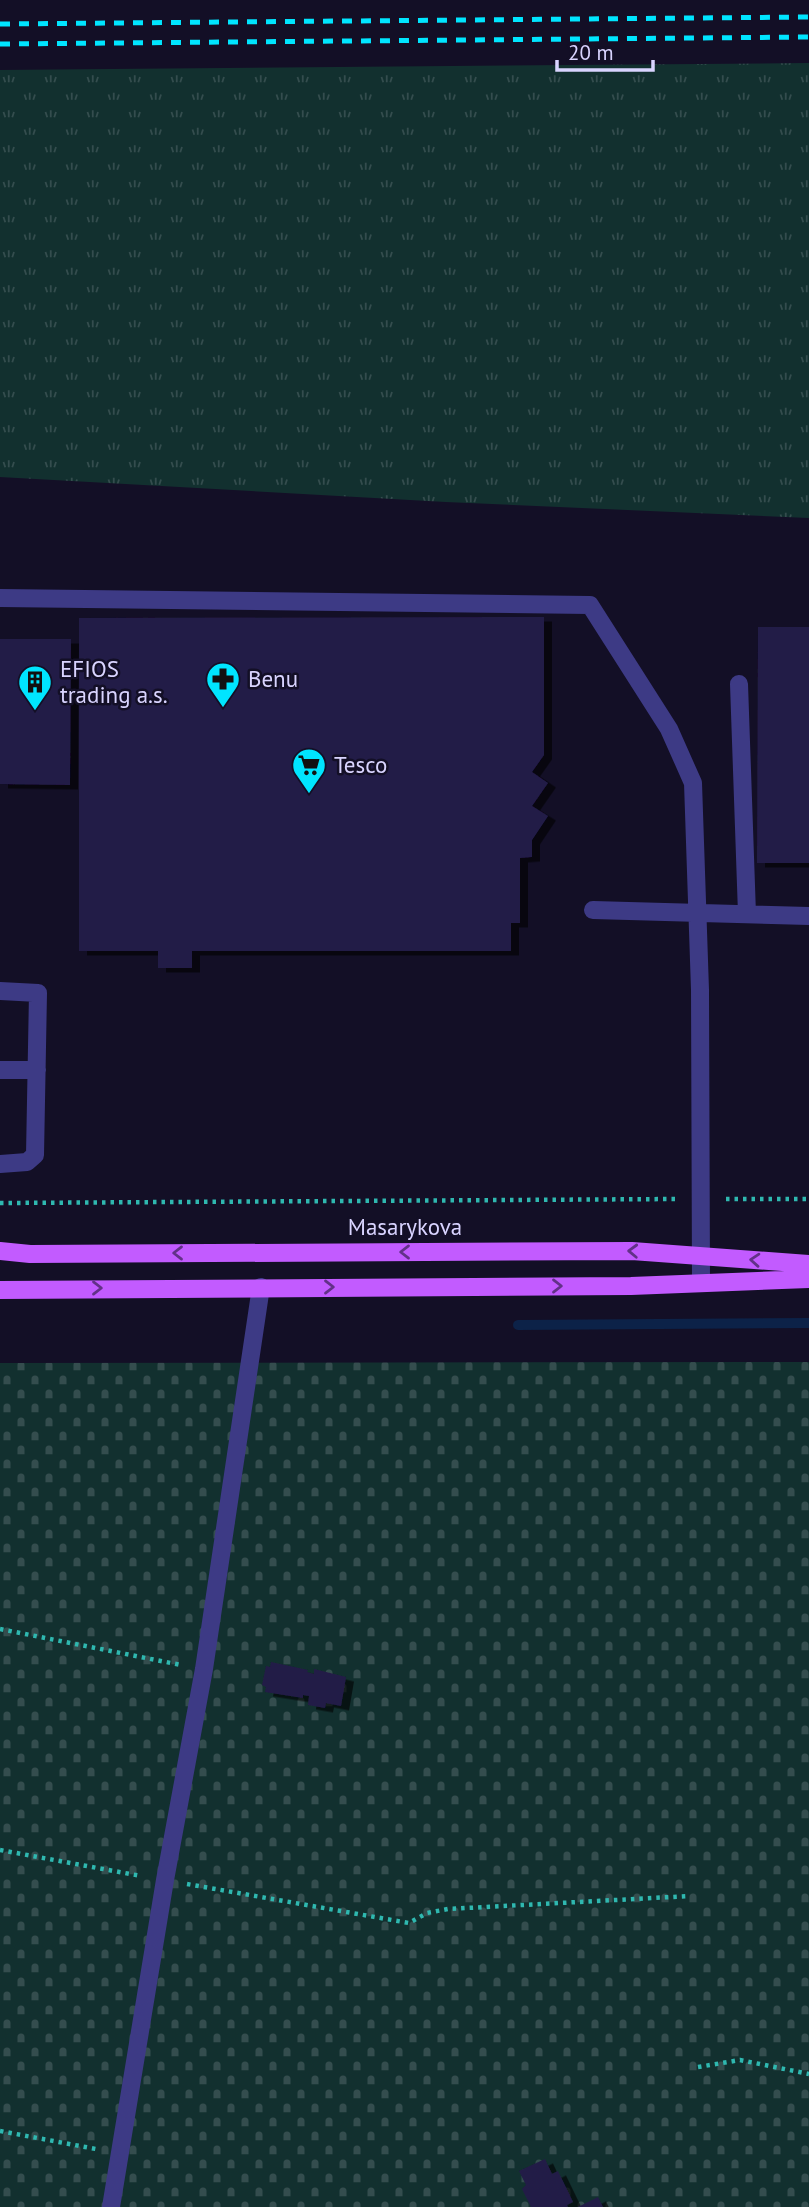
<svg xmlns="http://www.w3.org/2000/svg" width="809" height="2207" viewBox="0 0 809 2207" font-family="'PT Sans',sans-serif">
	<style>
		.grass { fill: url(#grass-tufts) }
		.cemetery { fill: url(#cemetery-stones) }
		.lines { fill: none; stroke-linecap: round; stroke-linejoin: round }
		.stream { stroke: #0c2248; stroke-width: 10 }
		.building { fill: #241b47; filter: url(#shadow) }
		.path { stroke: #2fb8b0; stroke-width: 4.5; stroke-dasharray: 3.5 5; stroke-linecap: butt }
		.minor { stroke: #3d3a85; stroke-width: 18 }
		.major { stroke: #c25bff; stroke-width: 18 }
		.rail { stroke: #00e5ff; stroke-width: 5; stroke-dasharray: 10 9; stroke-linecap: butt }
		.oneway { stroke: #623188 }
		.labels { text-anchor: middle; stroke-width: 5; stroke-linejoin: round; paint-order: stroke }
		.poi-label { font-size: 23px; fill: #d9d4ff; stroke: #130f26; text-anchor: start }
		.street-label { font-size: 23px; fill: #d9d4ff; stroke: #130f26 }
	</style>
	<defs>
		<pattern id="grass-tufts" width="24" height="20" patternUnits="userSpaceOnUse" patternTransform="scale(1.75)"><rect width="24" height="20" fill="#12302f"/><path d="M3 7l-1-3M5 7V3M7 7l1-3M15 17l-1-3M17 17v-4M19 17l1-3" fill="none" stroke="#344d4e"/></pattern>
		<pattern id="cemetery-stones" width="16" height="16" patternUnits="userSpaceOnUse" patternTransform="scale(1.75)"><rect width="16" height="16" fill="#12302f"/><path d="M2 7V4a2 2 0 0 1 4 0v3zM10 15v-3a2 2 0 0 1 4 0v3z" fill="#344d4e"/></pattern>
		<filter id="shadow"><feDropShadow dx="8" dy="4.5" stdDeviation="0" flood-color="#0009"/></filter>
	</defs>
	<rect width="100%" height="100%" fill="#130f26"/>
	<path class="grass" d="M809,63V518L446,502L0,477V70Z"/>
	<path class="cemetery" d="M809,1362V2207H0V1363Z"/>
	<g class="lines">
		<path class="stream" d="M518,1325L809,1323"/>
	</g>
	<path class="building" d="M544,617V755L532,772L548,783L532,806L548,816L532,840V857L520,858V923H511V951H192V968H158V951H79V618Z
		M758,627H809V863H757Z
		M0,639H71L70,785L0,784Z
		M271,1662L308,1670L307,1672L314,1674V1669L346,1677L341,1706L326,1703L325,1708L308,1705L309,1696L303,1695V1698L265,1692L266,1687L262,1685L266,1666L270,1667Z
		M545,2159L552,2174L558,2171L573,2202L567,2205L568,2207H531L522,2189L526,2185L519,2171Z
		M598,2197L603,2207H578Z"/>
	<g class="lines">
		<path class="path" d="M726,1199H809
			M0,1203L679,1199
			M0,1629L181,1665
			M0,1850L141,1876
			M187,1884L409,1923L427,1913L448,1909L690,1896
			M698,2067L740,2060L809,2074
			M0,2131L96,2149"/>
		<path class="minor" d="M0,598L590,605L669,729L693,783L700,990L701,1283
			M739,684L747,914
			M593,910L809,916
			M0,991L38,993L35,1155L27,1162L0,1164
			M0,1070H37
			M111,2207L165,1880L204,1669L261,1287"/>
		<path class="major" d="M0,1251L30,1254L632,1251L809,1264
			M0,1290L631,1286L809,1279"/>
		<path class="rail" d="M0,24L809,17
			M0,44L809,37"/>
	</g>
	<defs><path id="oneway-chevron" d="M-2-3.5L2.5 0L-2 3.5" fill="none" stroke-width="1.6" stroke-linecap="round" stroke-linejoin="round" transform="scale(1.75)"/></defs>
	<g class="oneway">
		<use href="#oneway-chevron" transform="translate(633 1251) rotate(-178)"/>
		<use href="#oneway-chevron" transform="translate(405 1252) rotate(180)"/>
		<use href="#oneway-chevron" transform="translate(178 1253) rotate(180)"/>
		<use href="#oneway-chevron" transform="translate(755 1260) rotate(-176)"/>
		<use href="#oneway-chevron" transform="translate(557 1286)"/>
		<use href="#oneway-chevron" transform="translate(329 1287)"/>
		<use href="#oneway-chevron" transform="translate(97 1288)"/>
	</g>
	<defs>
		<g id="pharmacy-pin" transform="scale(1.75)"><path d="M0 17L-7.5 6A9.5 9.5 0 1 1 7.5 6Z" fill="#00e5ff" stroke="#130f26"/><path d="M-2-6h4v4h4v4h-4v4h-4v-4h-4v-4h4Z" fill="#111"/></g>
		<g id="building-pin" transform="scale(1.75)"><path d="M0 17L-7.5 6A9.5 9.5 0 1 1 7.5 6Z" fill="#00e5ff" stroke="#130f26"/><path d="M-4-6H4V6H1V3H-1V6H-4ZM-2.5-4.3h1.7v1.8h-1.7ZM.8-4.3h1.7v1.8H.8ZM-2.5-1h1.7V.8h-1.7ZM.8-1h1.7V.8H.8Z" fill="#111"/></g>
		<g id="supermarket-pin" transform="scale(1.75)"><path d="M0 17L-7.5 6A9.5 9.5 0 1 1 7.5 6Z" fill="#00e5ff" stroke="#130f26"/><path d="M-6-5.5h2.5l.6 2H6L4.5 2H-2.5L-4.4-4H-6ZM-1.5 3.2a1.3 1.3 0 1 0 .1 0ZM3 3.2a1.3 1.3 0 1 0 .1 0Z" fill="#111"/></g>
	</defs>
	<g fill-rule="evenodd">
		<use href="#pharmacy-pin" x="223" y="679"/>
		<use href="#building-pin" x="35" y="682"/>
		<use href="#supermarket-pin" x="309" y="765"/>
	</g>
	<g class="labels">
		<g class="poi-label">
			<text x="60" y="677">EFIOS<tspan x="60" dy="26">trading a.s.</tspan></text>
			<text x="248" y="687">Benu</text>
			<text x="334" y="773">Tesco</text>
		</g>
		<g class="street-label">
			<text x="405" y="1235">Masarykova</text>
		</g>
	</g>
	<path d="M557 60v10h96v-10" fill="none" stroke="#d9d4ff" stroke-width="3.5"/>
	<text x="568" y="60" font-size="21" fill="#d9d4ff" stroke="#130f26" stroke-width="5" paint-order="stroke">20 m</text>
</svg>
